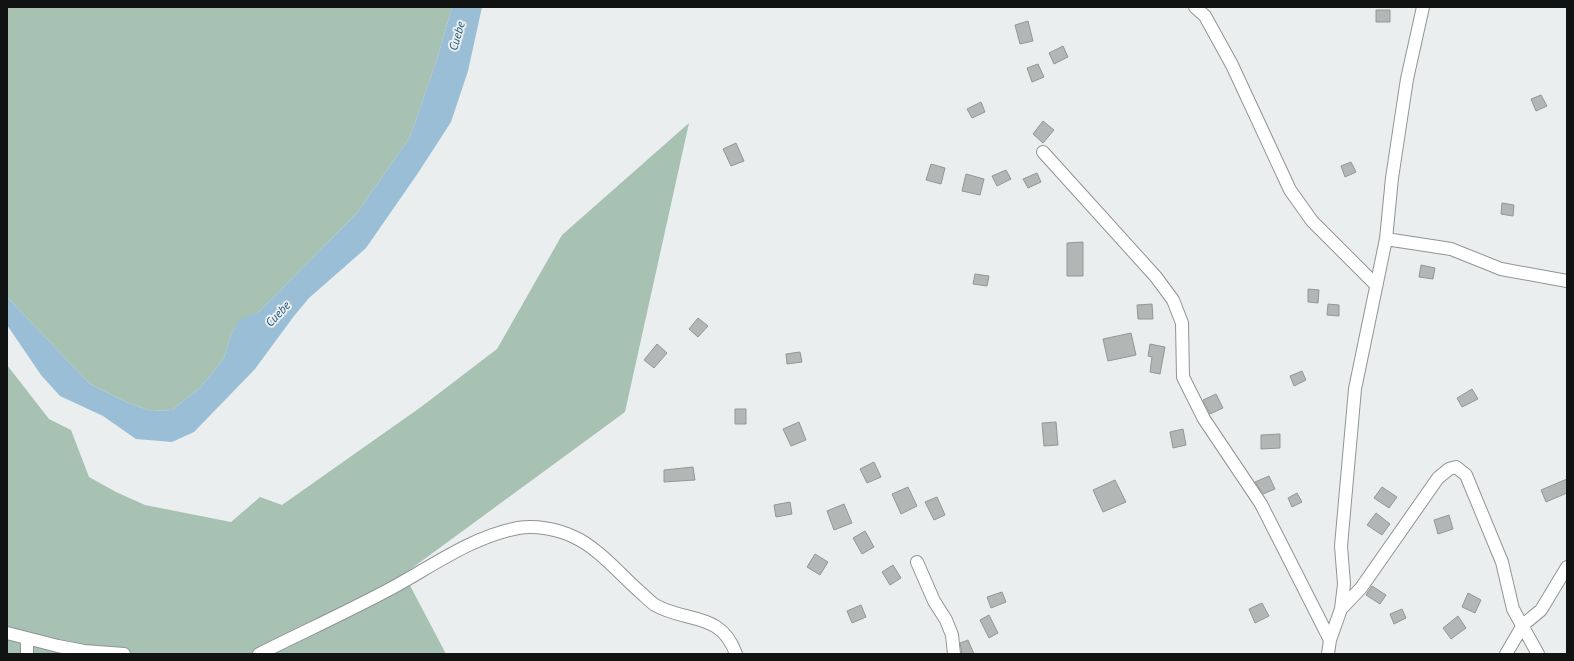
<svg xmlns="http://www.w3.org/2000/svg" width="1574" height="661" viewBox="0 0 1574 661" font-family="'PT Sans',sans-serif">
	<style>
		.green { fill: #a7c1b3 }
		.water { fill: #9abed5 }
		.building { fill: #b2b6b5; stroke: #939796 }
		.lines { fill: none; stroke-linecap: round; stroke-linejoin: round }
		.minor-casing { stroke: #909494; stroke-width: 14 }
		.minor { stroke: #fff; stroke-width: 12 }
		.labels { text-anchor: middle; stroke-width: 4; stroke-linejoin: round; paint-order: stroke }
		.water-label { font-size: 12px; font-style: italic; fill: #205b7c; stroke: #eaeeee }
	</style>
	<rect width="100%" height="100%" fill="#eaeeee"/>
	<path class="green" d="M7,7H452L438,56L410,137L357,213L260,311L239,321L231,335L224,358L200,388L172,410L151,411L126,402L90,384L7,297Z
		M689,123L625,412L404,574L446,654H7V365L49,419L71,430L89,477L116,492L145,505L231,522L260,497L282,505L421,407L497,349L562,235Z"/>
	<path class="water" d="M452,7H482L468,71L451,122L418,173L366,248L309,298L294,316L255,369L194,432L172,442L136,439L103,416L60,396L41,375L7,325V297L90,384L126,402L151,411L172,410L200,388L224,358L231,335L239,320L260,311L357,213L410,137L438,56Z"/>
	<path class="building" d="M1376,10H1390V22H1376Z
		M1028,21L1033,41L1020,44L1015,25Z
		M1063,46L1068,57L1054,64L1049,53Z
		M1038,64L1044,77L1032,82L1027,68Z
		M1541,95L1547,106L1536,111L1531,99Z
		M981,102L985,112L972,118L967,109Z
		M1043,121L1054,130L1043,143L1033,134Z
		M736,143L744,161L731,166L723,149Z
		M1351,162L1356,172L1345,177L1341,166Z
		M931,164L945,168L941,184L926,180Z
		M1006,170L1011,179L997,186L992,176Z
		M1037,173L1041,182L1028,188L1023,179Z
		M966,174L984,179L980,195L962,191Z
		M1502,203L1514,205L1513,216L1501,214Z
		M1083,242V276H1067V243Z
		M1421,265L1435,268L1433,279L1419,277Z
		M975,274L989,276L987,286L973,284Z
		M1308,289L1319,290L1318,303L1308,302Z
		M1152,304L1153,319H1138L1137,305Z
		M1328,304L1339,305V316L1327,315Z
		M698,318L708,326L698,337L689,329Z
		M1131,333L1136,355L1108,361L1103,339Z
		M657,344L667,353L654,368L644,360Z
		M1150,344L1165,347L1160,374L1150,372L1152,357L1148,356Z
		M800,352L802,362L787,364L786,354Z
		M1302,371L1306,380L1294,386L1290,376Z
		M1472,389L1478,399L1462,407L1457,398Z
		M1216,394L1223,408L1210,414L1203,400Z
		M735,409H746V424H735Z
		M799,422L806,440L791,446L783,429Z
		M1056,422L1058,445L1044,446L1042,423Z
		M1183,429L1186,445L1173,448L1170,432Z
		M1280,434V448L1261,449V435Z
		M874,462L881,477L867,483L860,469Z
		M693,467L695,480L664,482V470Z
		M1269,476L1275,489L1263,494L1255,482Z
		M1567,479V493L1546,502L1541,490Z
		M1115,480L1126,502L1103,512L1093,490Z
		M908,487L917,506L901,514L892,494Z
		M1382,487L1397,497L1389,508L1374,498Z
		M1297,493L1302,502L1292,507L1288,498Z
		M937,497L945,515L934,520L925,502Z
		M790,502L792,514L776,517L774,505Z
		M844,504L852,523L834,530L827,511Z
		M1376,513L1390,524L1382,535L1367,525Z
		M1449,515L1453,529L1438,534L1434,520Z
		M865,531L874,547L862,554L853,538Z
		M815,554L828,562L820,575L807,567Z
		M893,565L901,578L890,585L882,572Z
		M1372,586L1386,595L1380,604L1366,595Z
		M1002,592L1006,602L991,608L987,597Z
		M1468,593L1481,600L1475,613L1462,607Z
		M1262,603L1269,616L1255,623L1249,609Z
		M861,605L866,617L852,623L847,611Z
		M1402,609L1406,618L1394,624L1390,614Z
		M989,615L998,633L989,638L980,620Z
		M1458,616L1466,628L1451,639L1443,628Z
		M968,640L974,654H962L960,643Z"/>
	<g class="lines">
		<g class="minor-casing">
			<path id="minor" d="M1195,7L1205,16L1232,65L1290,190L1312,221L1376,285
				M1043,152L1156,277L1173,300L1182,323L1183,377L1204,419L1261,504L1330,640
				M1386,239L1451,249L1501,269L1567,281
				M917,562L934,601L946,620L952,635L954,654
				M1341,609L1361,588L1438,478L1449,469L1456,467L1466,475L1502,562L1513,609L1538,654
				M7,633L58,646L84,651L124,654
				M27,639V654
				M259,654C303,632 347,612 390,589C431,567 471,537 518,528C535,525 558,529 574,537C597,547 620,574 639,591C644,595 649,601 655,605C686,623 721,611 736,654
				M1328,654L1330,640L1341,609L1344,584L1341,546L1355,389L1386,239L1392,178L1407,79L1423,7
				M1506,654L1523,625L1541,610L1567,567"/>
		</g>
		<use href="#minor" class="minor"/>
	</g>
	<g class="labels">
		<g class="water-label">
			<text transform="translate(457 36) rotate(-74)" y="4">Cuebe</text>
			<text transform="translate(278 314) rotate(-47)" y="4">Cuebe</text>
		</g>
	</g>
	<rect width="1574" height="661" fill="none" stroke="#111212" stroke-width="16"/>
</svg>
